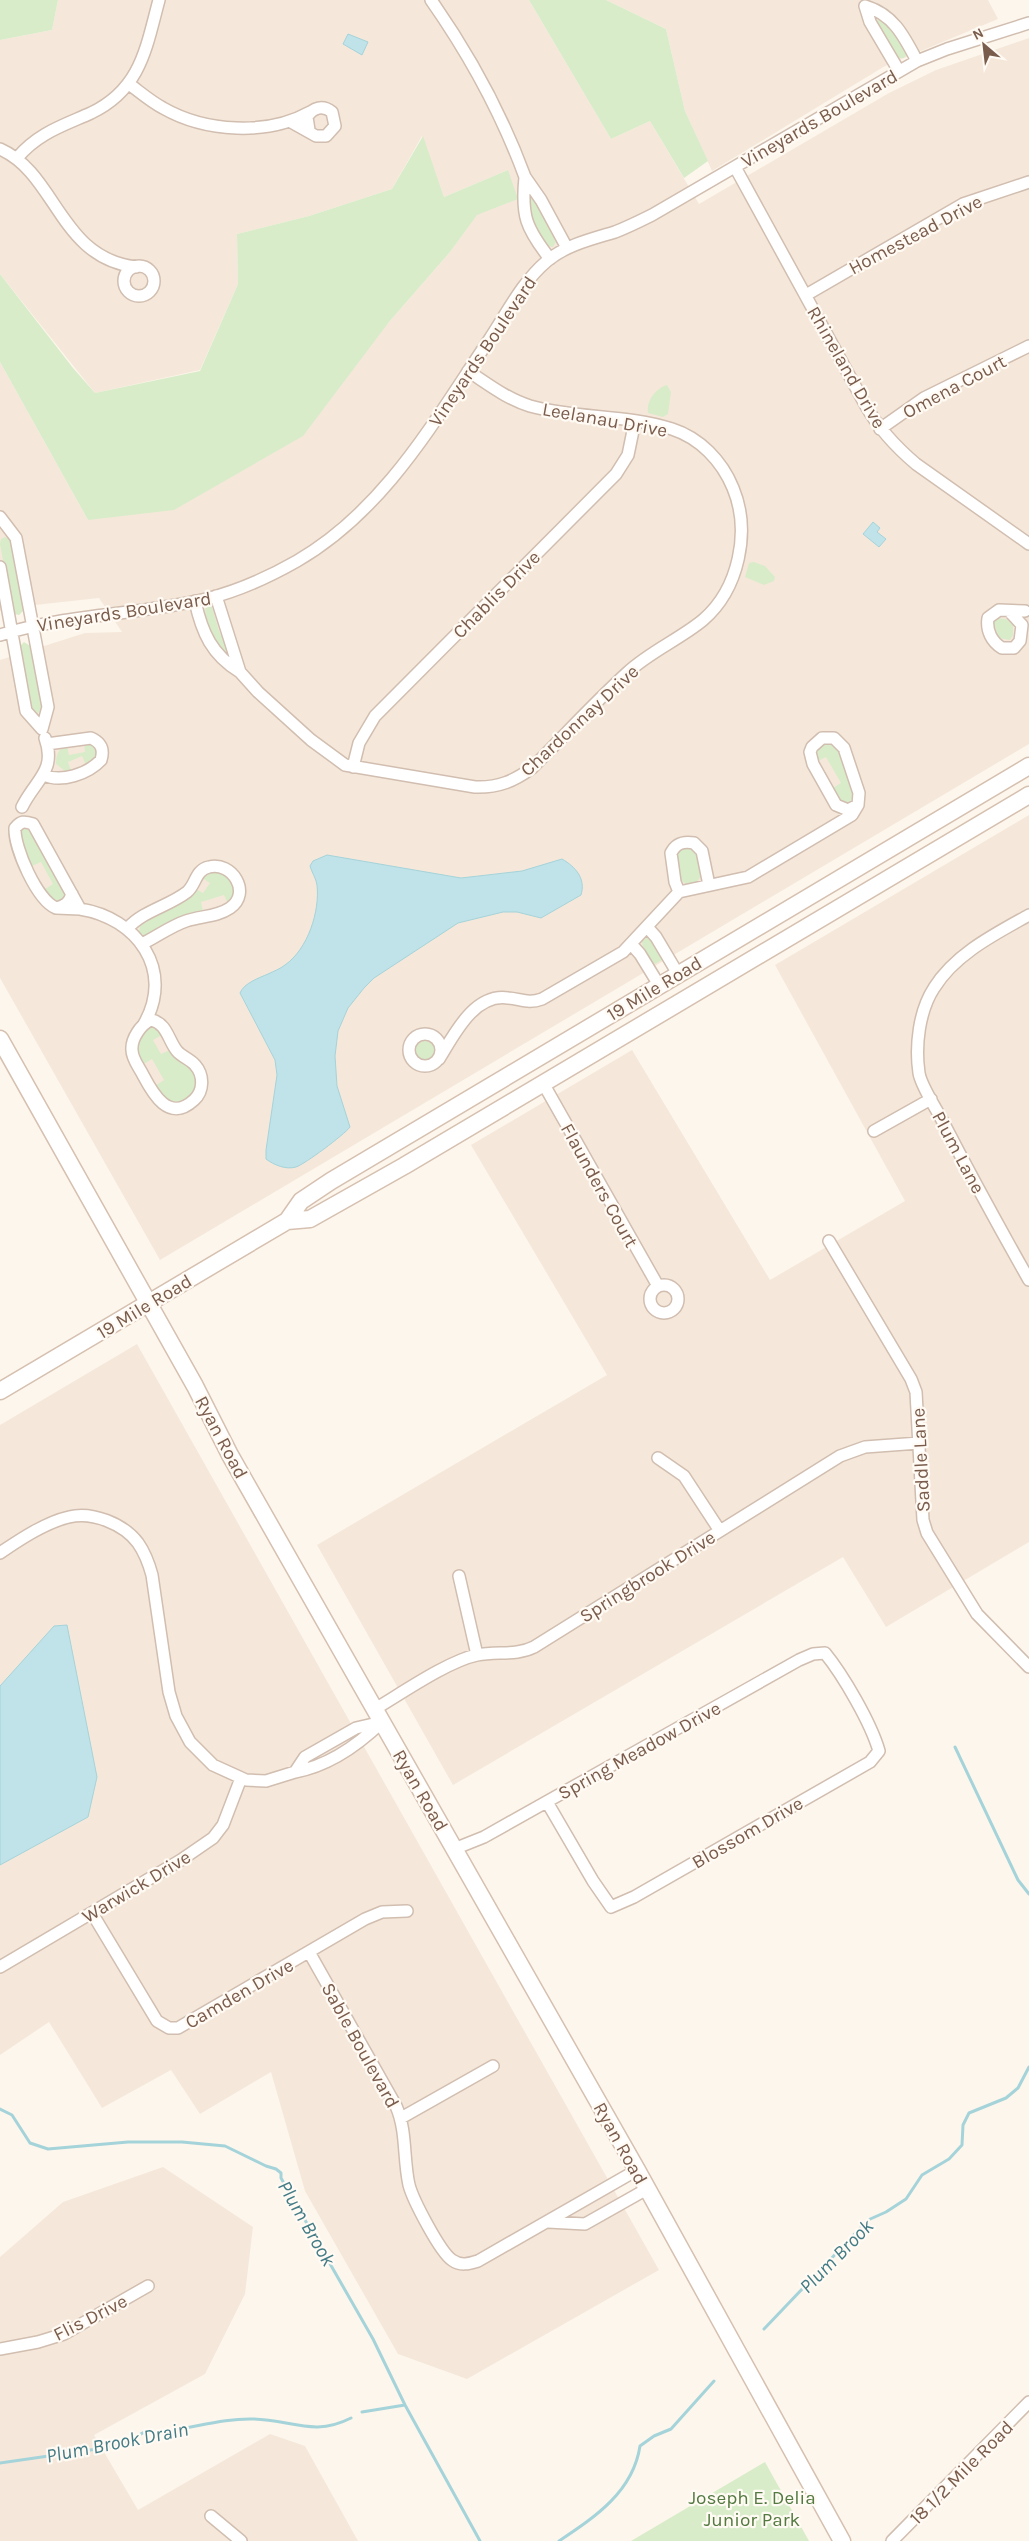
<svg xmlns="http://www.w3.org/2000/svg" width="1029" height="2541" viewBox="0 0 1029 2541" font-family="Karla,sans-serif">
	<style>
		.residential { fill: #f5e8da }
		.green { fill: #d8ecc9 }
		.water { fill: #bfe3e8; stroke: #a5d3da }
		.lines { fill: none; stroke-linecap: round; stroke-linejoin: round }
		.stream { stroke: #a5d3da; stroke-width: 3 }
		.street-casing { stroke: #d1beb0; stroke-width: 14 }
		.secondary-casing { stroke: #d6c0b0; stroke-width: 19 }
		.street { stroke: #fff; stroke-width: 11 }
		.secondary { stroke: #fff; stroke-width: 16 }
		.labels { text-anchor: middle; stroke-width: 4.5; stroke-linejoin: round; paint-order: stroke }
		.street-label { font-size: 19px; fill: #7a5c4d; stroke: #fffaf3 }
		.park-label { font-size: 19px; fill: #537a41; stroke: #fffaf3 }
		.water-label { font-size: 20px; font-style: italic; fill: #437c86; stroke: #fffaf3 }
	</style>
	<rect width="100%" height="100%" fill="#fdf6ec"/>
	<path class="residential" d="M58,0H529L611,139L650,121L699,204L889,93L936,70L1029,38V744L160,1260L0,978V660L85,633L122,632L99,598L35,605L0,611V362L88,520L389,322L450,252L508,170L444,197L422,136L392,189L309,216L237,234L238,284L200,370L95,393L0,274V40L52,30Z
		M606,0H988L998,19L885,66L712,171L685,111L666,29Z
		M1029,815V1542L886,1627L843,1557L453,1785L317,1545L607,1375L471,1145L632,1050L770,1280L905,1201L775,965Z
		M137,1344L659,2270L467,2379L398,2354L305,2191L271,2072L200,2114L171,2070L102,2108L49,2022L0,2055V1425Z
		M163,2167L253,2227L245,2294L205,2374L94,2435L138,2510L270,2434L305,2446L358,2541H0V2257L63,2202Z"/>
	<path class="green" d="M0,0H58L52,30L0,40Z
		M529,0H606L666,29L685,111L708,161L684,178L650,121L611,139Z
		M878,19H881L895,35L907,54L904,58H899L877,22Z
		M423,136L444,197L508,170L518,199L477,215L450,252L389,322L303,436L174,510L88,520L0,362V274L73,368L95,393L200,371L238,284L237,234L309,216L392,189Z
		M530,198H533L556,242L553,247L548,246C540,236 525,211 530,198Z
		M667,385L671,392L668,414L663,417L648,413C646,401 656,388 667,385Z
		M5,537L12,540L25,609L19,615L14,614L12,610L0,544L1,539Z
		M754,562L765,566L775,577L774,581L764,585L745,577L749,563Z
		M208,606L212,607L219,631L230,653L228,656C215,647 207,625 205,609Z
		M998,618L1006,619L1013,625V635L1010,640L999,638L993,623Z
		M24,642L32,647L43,708L37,714L31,710L19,647Z
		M90,742L97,753L93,761L86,765L82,756L68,762L71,771H65L56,764C56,756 58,748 67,746L69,755L85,752L84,743Z
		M823,744H833L839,748L854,795L850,803L841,802L833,788L841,783L826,757L818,761L817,751Z
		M25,827L30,831L65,893L61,902L51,901L45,889L53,884L41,862L32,866L24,850L20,831Z
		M691,847L699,853L702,874L697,882L686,884L678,878L676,852L680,848Z
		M213,872C231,873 240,889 228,904L224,895L201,902L203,911L181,916L146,936L139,933L140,925L186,900L196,889L203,893L210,883L202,878Z
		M648,937L663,957L662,960L655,964C649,961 642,949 642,941Z
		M151,1027L159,1030L162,1035L153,1040L161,1054L170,1050L195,1074L196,1088C189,1101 179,1104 165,1100L155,1086L164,1080L152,1059L142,1065C137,1051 135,1034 151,1027Z
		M415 1051a10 10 0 1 1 20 0a10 10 0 1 1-20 0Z
		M765,2462L809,2541H631Z"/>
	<path class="water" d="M348,34L368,42L362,55L343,44Z
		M873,522L880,528L877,532L886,539L879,547L863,534Z
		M327,855L461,878L522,871L562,859C576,867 586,879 581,895L541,918L517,912H503L458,923L374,978L364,988L348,1008L338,1031L335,1056L337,1086L350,1127C344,1135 305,1164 296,1167C286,1170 274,1165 266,1159V1150L277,1075L275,1060L240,993C244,983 259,978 268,974C274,971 280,969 285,965C308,949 320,911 317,885C316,878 312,873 310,866L313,861Z
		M67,1625L97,1777L88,1817L0,1865V1686L54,1626Z"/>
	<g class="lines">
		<path class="stream" d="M955,1747L1018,1880L1029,1894
			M0,2109L12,2115L30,2143L48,2149L128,2142H182L225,2146L266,2166L276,2169L281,2173V2178L373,2339L405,2405L480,2541
			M764,2329L868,2220L886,2212L906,2199L922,2175L949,2159L962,2145L963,2125L969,2113L1006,2098L1018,2088L1029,2067
			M362,2412L405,2405
			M0,2463L118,2446C125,2443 142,2433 145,2432C153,2431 160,2433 168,2431C197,2427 225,2418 254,2419C292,2420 314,2437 351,2418
			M559,2541C595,2517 633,2492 640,2446L654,2436L671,2429L714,2381"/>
		<g class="street-casing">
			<path id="street" d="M431,0C471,57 501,112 525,177
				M899,71L870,22L865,6C893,14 904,36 917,61
				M129,84C140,92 150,101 163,108C205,132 267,136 310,112
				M291,122L316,136H326L335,126L332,112C323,105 313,107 307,117L309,130
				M0,149C57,174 59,258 136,267
				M17,158C38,133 62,126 91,113C141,89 146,48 159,0
				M735,167L866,406C879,429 896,447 916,464L1029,544
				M550,259C526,228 521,216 525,177L541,200L567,248
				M124 281a15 15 0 1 1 30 0a15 15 0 1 1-30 0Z
				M806,295L963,204L1029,182
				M880,429L924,398L1029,346
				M0,517L16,538L48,707L42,729L26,711L0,567
				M195,601C202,633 212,655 240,672L216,596
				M1010,612L1022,625L1020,641L1014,648H1002C992,642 986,631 988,618L999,610L1025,611
				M0,635C67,614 138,615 206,599C238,591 269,577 297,561C385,510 434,421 489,340C507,313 522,282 547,261C566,245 592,239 615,232C628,227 640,221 652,215L917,61L947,49L1029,23
				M240,672L258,692L311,740L345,765L475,787C498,788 514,781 532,768C564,736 595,702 628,672C651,651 680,639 703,620C739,589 751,531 733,488C722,461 700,438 672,429C626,414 577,419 530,406C507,399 488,384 468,371
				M353,767L359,743L375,716L616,474L628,455L635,421
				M44,775C61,783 88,774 101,760C104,750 102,743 91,738L47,744
				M22,807C35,780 57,771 45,738
				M679,892L675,882L671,853C676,843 683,841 694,843L702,851L709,885
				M56,908L80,909L33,824C24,821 21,821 15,828C14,848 37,900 56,908C65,906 69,903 72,894
				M80,909C137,918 175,970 144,1024
				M1029,915C995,934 955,954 934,988C919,1011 915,1046 919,1073C921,1086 936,1108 942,1120C970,1174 999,1227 1029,1280
				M647,927L656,937L678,974
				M128,928C143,911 169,906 187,892C196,885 195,870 209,867C232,861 252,893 230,908C217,917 200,916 186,921C171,926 156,937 142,944
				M632,945L640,954L659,985
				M151,1020C167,1023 168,1040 177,1051C182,1057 190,1059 195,1065C204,1075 204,1091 194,1100C169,1123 153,1094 143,1075C139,1067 132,1059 132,1050C131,1039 141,1024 151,1020Z
				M409 1050a16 16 0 1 1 32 0a16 16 0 1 1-32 0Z
				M439,1059C454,1035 474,993 508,998C521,999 528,1004 542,999L623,952L679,892L748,877L852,815L858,805L859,793L844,748L834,738H822L812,747L810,752L813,764L836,805L848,810L858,805
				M543,1083L658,1286
				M874,1131L931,1099
				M829,1241L911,1379L916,1392L923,1520L927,1533L977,1614L1029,1667
				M650 1299a14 14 0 1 1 28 0a14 14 0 1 1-28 0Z
				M658,1458L684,1476L720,1531
				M0,1553C19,1540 46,1522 69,1517C92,1511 124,1524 138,1543C145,1553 149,1564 152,1575L169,1692L176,1716L190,1742L213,1765L246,1780L266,1781L295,1772
				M459,1576L477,1655
				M375,1709C402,1693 448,1661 477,1655C497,1651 516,1656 534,1647L840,1456L865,1447L919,1443
				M382,1722C359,1744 328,1766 295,1772L305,1757L356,1728Z
				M454,1849L484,1837L799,1660L813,1654L825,1653C843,1675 871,1723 879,1751L870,1762L634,1897L611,1907L593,1881L547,1802
				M92,1913L157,2021L169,2028H178L365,1919L382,1912L407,1911
				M309,1952L396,2106C407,2131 403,2158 409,2185C413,2200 440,2252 452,2260C460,2266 469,2264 478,2261L637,2170
				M0,1967L181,1860L213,1838L223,1825L241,1778
				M401,2118L493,2066
				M548,2222L585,2224L647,2189
				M0,2349L38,2342L64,2334L148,2286
				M211,2516L241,2541
				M892,2541L1029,2402"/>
		</g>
		<g class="secondary-casing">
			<path id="secondary" d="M0,1039L195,1386L230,1455L637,2170L842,2541
				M287,1221L310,1219L404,1166L1029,795
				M0,1391L287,1221L301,1201L331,1181L1029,766"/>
		</g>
		<use href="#street" class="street"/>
		<use href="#secondary" class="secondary"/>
	</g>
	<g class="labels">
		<g class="street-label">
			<text transform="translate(819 118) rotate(-30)" y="7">Vineyards Boulevard</text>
			<text transform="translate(915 234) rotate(-28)" y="7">Homestead Drive</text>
			<text transform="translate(482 351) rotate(-56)" y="7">Vineyards Boulevard</text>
			<text transform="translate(847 367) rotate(60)" y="7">Rhineland Drive</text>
			<text transform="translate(954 386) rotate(-28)" y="7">Omena Court</text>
			<text transform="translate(605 419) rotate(10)" y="7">Leelanau Drive</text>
			<text transform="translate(496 594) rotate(-45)" y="7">Chablis Drive</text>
			<text transform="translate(124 611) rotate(-9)" y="7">Vineyards Boulevard</text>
			<text transform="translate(579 720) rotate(-43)" y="7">Chardonnay Drive</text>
			<text transform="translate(654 988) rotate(-31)" y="7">19 Mile Road</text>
			<text transform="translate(959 1152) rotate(62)" y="7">Plum Lane</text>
			<text transform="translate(600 1185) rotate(61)" y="7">Flaunders Court</text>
			<text transform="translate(144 1306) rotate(-31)" y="7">19 Mile Road</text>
			<text transform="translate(222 1437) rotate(62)" y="7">Ryan Road</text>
			<text transform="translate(920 1460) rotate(-93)" y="7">Saddle Lane</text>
			<text transform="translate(647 1576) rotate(-32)" y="7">Springbrook Drive</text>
			<text transform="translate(639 1750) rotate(-29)" y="7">Spring Meadow Drive</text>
			<text transform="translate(421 1790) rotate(60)" y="7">Ryan Road</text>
			<text transform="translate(747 1832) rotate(-30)" y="7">Blossom Drive</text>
			<text transform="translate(136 1886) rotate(-31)" y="7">Warwick Drive</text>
			<text transform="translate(239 1993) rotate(-30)" y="7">Camden Drive</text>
			<text transform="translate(361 2045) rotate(61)" y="7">Sable Boulevard</text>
			<text transform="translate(621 2143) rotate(61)" y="7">Ryan Road</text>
			<text transform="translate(90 2317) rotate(-27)" y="7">Flis Drive</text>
			<text transform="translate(961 2472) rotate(-45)" y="7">18 1/2 Mile Road</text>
		</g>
		<g class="park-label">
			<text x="752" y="2504">Joseph E. Delia<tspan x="752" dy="22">Junior Park</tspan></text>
		</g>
		<g class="water-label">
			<text transform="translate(307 2223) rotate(60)" y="7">Plum Brook</text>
			<text transform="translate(836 2256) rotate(-45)" y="7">Plum Brook</text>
			<text transform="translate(117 2442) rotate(-11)" y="7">Plum Brook Drain</text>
		</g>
	</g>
	<g transform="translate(984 45) rotate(332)" stroke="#fffaf3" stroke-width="4" paint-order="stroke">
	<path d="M0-4L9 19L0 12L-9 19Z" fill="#7a5c4d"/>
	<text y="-8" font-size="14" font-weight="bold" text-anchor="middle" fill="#7a5c4d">N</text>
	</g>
</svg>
